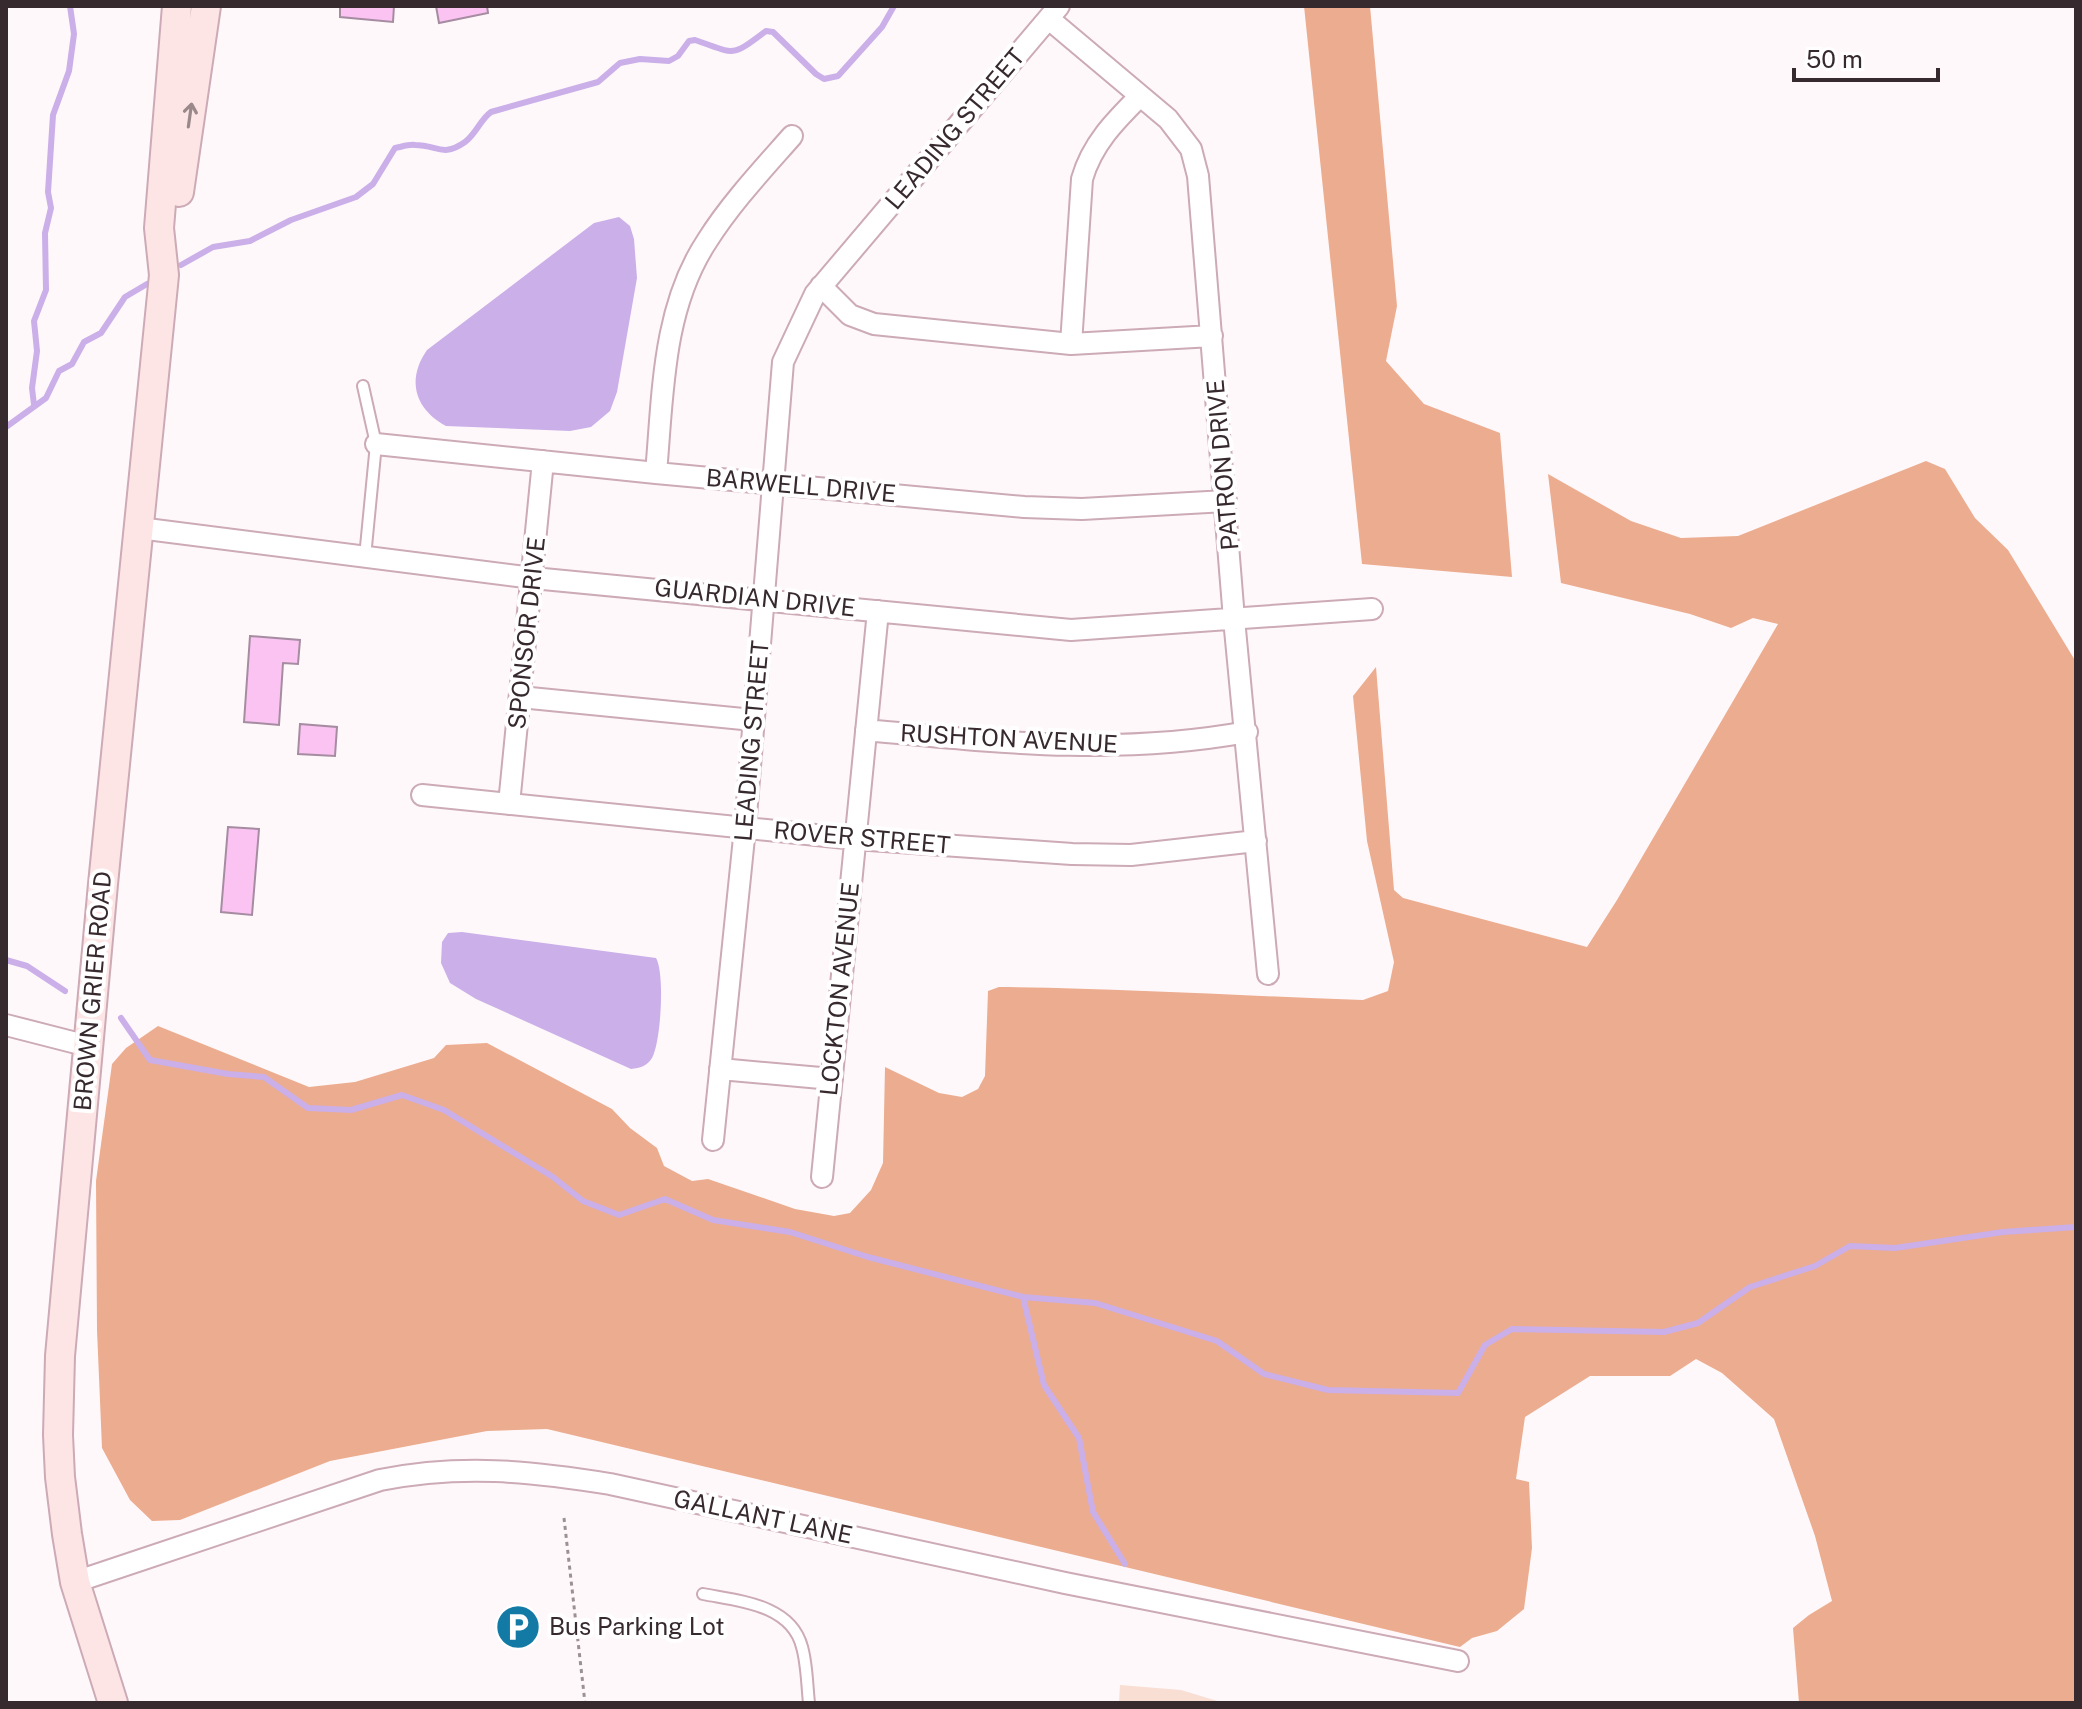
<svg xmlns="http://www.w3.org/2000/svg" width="2082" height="1709" viewBox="0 0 2082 1709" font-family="'Public Sans',sans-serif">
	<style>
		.green { fill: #f8ded3 }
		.forest { fill: #ecac8f }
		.water { fill: #cbafe9 }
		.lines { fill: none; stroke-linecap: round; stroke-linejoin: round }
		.stream { stroke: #cbafe9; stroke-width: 6 }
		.building { fill: #fac3f2; stroke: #a58ca1; stroke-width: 2 }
		.lane-casing { stroke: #ccaab6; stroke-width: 14 }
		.street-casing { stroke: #ccaab6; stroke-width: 24 }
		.secondary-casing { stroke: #ccaab6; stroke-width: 32 }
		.path { stroke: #9b9194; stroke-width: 3; stroke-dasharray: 4 4; stroke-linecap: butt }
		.lane { stroke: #fff; stroke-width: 10 }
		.street { stroke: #fff; stroke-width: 20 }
		.secondary { stroke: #fce5e4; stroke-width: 28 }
		.oneway { stroke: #9a888a }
		.labels { text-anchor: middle; stroke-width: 8; stroke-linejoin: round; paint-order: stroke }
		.street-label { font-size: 24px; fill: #372a2f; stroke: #fff }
		.poi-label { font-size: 24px; fill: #372a2f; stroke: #fff; text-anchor: start }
	</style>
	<rect width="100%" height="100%" fill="#fff8fa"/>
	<path class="green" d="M1120,1685L1181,1690L1224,1703H1119Z"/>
	<path class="forest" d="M1304,6H1370L1397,306L1386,361L1424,404L1500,433L1512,577L1362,564Z
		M1926,461L1945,469L1975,518L2008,550L2076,662V1703H1799L1793,1628L1809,1615L1832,1601L1815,1536L1774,1419L1722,1373L1696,1359L1670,1376H1590L1525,1417L1516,1479L1529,1482L1532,1548L1524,1609L1497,1631L1472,1638L1460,1647L547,1429L487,1431L330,1461L180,1520L152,1521L130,1500L102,1448L97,1330L96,1181L112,1064L126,1048L158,1026L309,1087L355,1082L434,1058L446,1045L487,1043L612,1109L630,1128L657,1148L664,1166L692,1181L708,1179L795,1209L834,1216L850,1213L871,1190L883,1163L885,1067L939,1093L962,1097L978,1089L985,1076L988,991L999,987C1121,988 1242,996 1363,1000L1388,991L1394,962L1367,841L1353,696L1376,667L1394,890L1403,898L1587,947L1617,900L1778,624L1753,618L1731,628L1690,614L1561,583L1548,474L1631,521L1681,538L1738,536Z"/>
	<path class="water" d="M619,217L630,226L634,239L637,278L617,392L610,411L591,427L570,431L446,426C415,409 406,380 427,350L594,223Z
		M462,932L656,958C665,973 661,1042 652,1058C647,1066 640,1068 631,1069L476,999L450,983L441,963L442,942L448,933Z"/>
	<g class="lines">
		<path class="stream" d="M181,265L213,247L250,241L291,220L356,197L373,184L395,148C401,147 409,144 415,145C438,145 442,158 465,142C476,134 480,120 491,112L598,82L620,63L640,59L669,61L678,56L689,41L695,40C736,54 730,58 766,31L773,32L816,74L824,79L838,76L882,27L894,6
			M34,405L32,388L37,351L34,321L46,290L45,233L51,208L48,192L53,115L69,71L74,34L70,6
			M6,427L46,398L59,371L72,364L84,342L101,333L125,297L147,284
			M6,960L27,966L65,991
			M121,1018L150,1060L228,1074L264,1077L308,1108L351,1110L402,1095L444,1110L553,1177L583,1201L619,1215L665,1199L713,1220L790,1232L868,1257L1023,1297L1095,1303L1217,1341L1264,1374L1328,1390L1458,1393L1485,1345L1512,1329L1664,1332L1698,1323L1750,1287L1815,1266L1850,1246L1895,1248L2003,1232L2076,1227
			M1023,1297L1044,1385L1079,1438L1093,1512L1125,1564"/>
	</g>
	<path class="building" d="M340,6H394L393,22L340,17Z
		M436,6H487L488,13L439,23Z
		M250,636L300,640L298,664L283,663L279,725L244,722Z
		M300,724L337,727L335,756L298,754Z
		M228,827L259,829L252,915L221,912Z"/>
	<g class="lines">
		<g class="lane-casing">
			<path id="lane" d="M363,386L376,444L365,557
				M703,1594C738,1601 791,1604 802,1647C807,1664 807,1685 809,1703"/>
		</g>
		<g class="street-casing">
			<path id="street" d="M1049,19L1168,119L1191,149L1198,176L1234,619L1268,974
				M821,286L850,315L874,324L1071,344L1212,336
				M1071,344L1082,179C1092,144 1115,121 1140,96
				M376,444L656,473L1024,507L1082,509L1226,501
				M656,473C663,395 662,309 707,241C731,203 763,169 792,136
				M139,528L533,578L1071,630L1372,609
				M520,697L753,720
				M866,730C997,742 1115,756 1247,732
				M422,795L855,839L1072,854L1131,855L1256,841
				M509,804L543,461
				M6,1025L88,1046
				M720,1069L832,1079
				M713,1140L745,828L783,362L815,294L1059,6
				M822,1177L878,611
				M75,1582L380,1480C461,1464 530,1471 610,1484L1065,1583L1458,1661"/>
		</g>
		<g class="secondary-casing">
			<path id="secondary" d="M179,192L206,6
				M113,1703L75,1582L67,1534L60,1477L58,1435L60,1356L103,884L164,275L159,228L177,6"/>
		</g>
		<path class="path" d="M564,1518L585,1703"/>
		<use href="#lane" class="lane"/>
		<use href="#street" class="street"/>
		<use href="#secondary" class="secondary"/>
	</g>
	<defs><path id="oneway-shaft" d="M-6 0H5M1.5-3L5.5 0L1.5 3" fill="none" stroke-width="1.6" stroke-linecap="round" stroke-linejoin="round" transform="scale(2)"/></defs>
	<use class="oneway" href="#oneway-shaft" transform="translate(190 115) rotate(-82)"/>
	<defs>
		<g id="parking-disc" transform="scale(2.3)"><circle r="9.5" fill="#127aa5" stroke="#fff"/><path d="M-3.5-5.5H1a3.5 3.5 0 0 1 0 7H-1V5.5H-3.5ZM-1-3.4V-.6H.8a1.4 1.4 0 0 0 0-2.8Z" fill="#fff"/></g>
	</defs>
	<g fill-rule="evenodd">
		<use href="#parking-disc" x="518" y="1627"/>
	</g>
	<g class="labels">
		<g class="street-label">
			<text transform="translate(955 129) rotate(-50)" y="8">LEADING STREET</text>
			<text transform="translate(1223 465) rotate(-95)" y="8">PATRON DRIVE</text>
			<text transform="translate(801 486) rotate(5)" y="8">BARWELL DRIVE</text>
			<text transform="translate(755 598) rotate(6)" y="8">GUARDIAN DRIVE</text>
			<text transform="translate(527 633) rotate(-84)" y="8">SPONSOR DRIVE</text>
			<text transform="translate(1009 739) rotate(3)" y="8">RUSHTON AVENUE</text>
			<text transform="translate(752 741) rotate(-85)" y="8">LEADING STREET</text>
			<text transform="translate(862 838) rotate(5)" y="8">ROVER STREET</text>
			<text transform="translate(840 989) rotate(-84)" y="8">LOCKTON AVENUE</text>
			<text transform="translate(93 991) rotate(-85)" y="8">BROWN GRIER ROAD</text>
			<text transform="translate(763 1517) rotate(12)" y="8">GALLANT LANE</text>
		</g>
		<g class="poi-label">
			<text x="549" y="1635">Bus Parking Lot</text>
		</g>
	</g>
	<rect width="2082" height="1709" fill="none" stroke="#372a2f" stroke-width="16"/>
	<path d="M1794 68v12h144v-12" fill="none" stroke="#372a2f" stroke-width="4"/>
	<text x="1806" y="68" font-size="24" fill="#372a2f" stroke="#ffffff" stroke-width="6" paint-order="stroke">50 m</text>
</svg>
